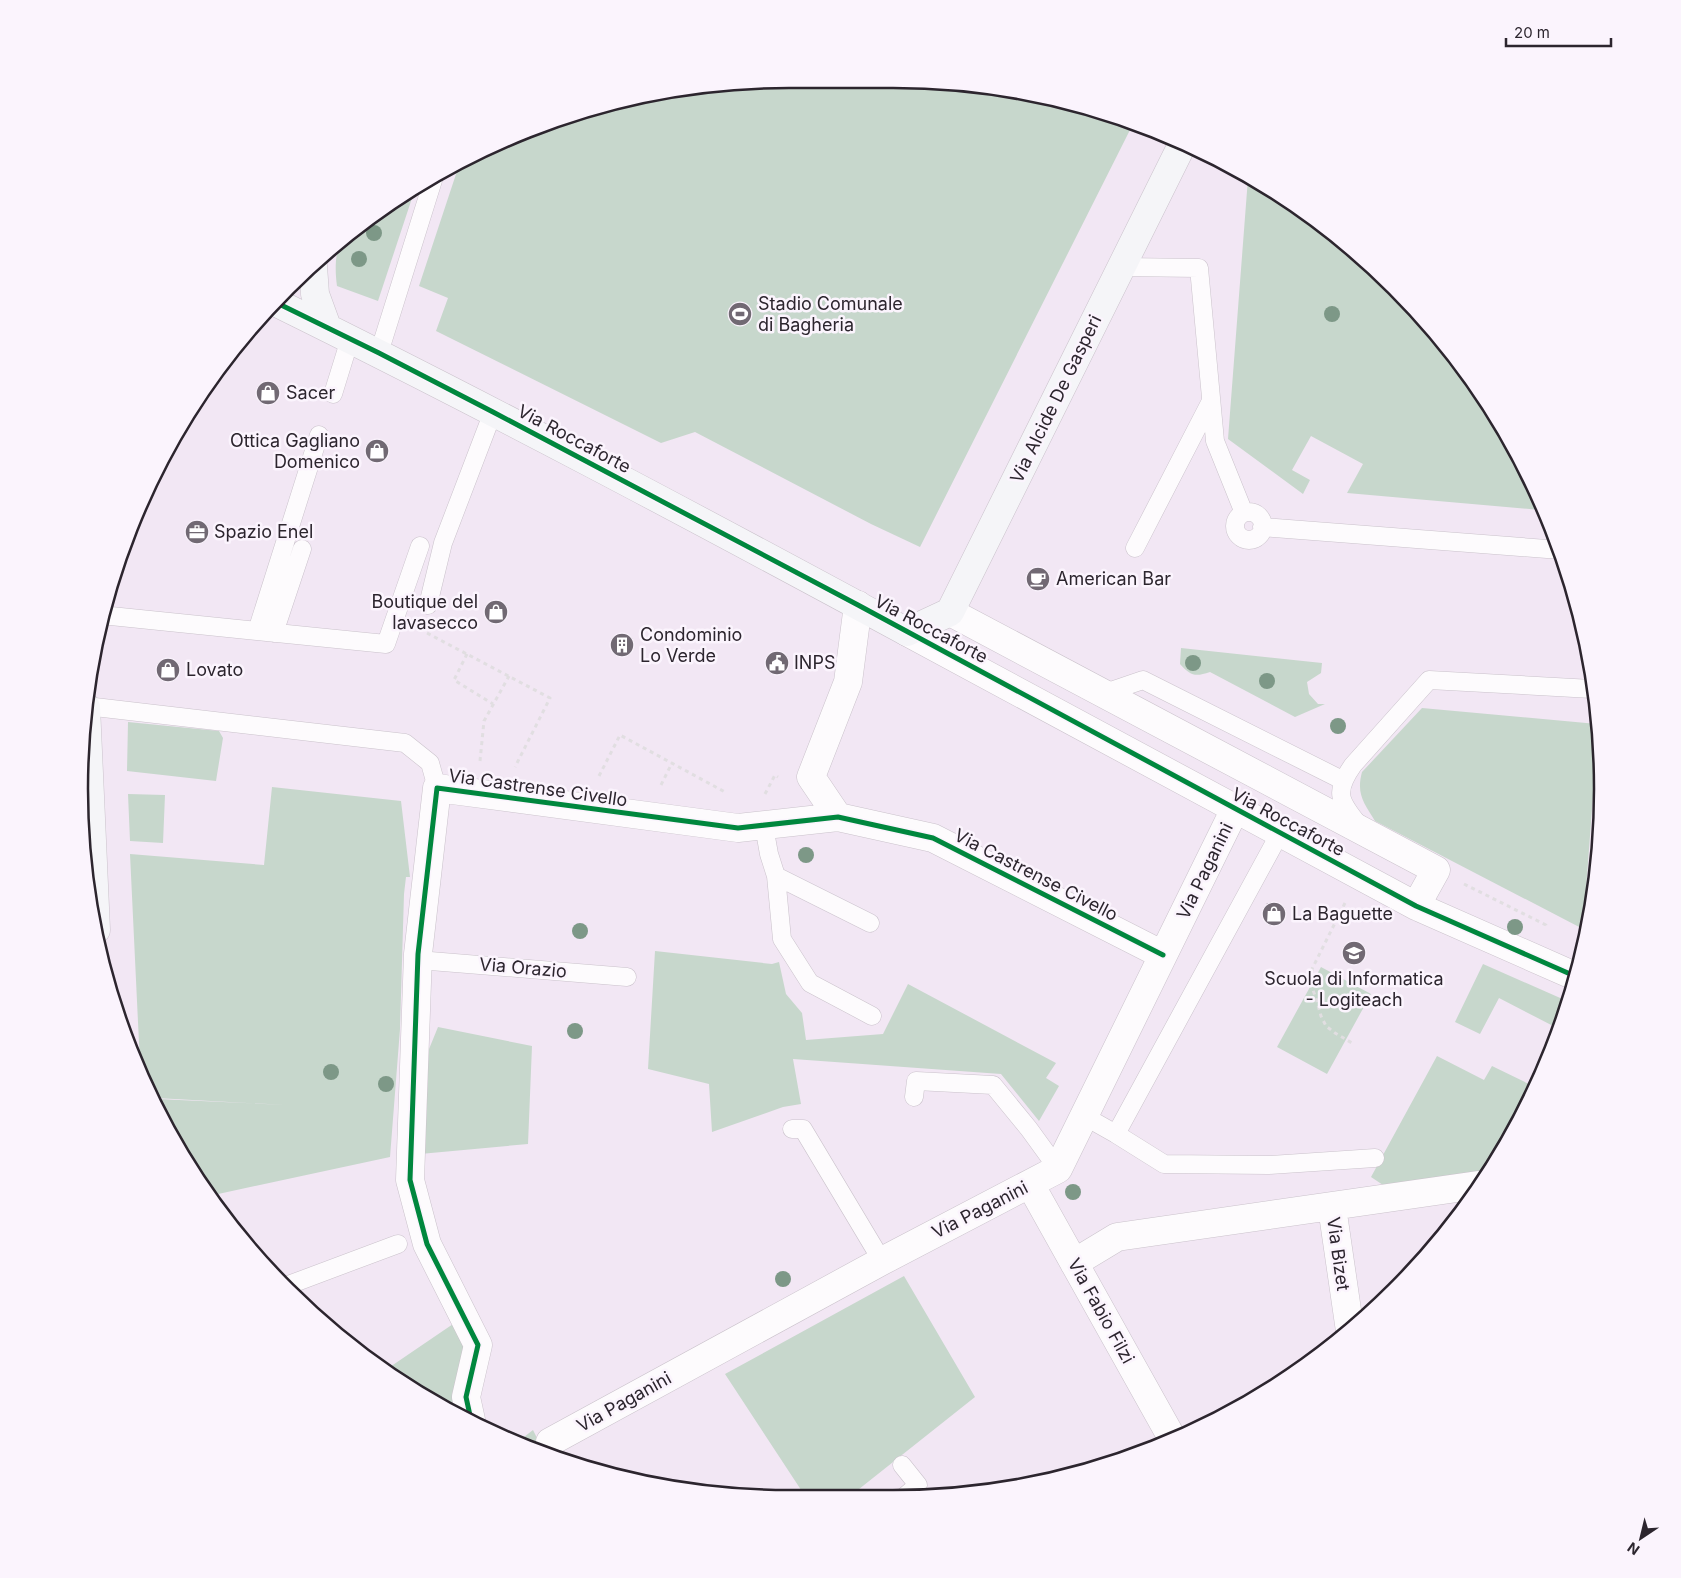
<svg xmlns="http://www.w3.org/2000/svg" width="1681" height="1578" viewBox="0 0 1681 1578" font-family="Inter,sans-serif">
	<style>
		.green { fill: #c7d7cc }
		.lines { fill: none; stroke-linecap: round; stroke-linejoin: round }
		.lane-casing { stroke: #cac2cb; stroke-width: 19 }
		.street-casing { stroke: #cac2cb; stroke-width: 29 }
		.secondary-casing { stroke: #cac2cb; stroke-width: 29 }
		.path { stroke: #e1dee1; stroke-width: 3; stroke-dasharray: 4 4; stroke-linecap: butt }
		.lane { stroke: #fdfbfd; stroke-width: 18 }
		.street { stroke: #fdfbfd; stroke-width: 28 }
		.secondary { stroke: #f5f5f8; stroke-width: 28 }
		.cycleway-casing { stroke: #fbf4fd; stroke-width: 8 }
		.cycleway { stroke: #00873e; stroke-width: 5 }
		.tree { fill: #7d9887 }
		.labels { text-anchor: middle; stroke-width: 5; stroke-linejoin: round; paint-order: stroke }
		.poi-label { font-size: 18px; fill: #2c252e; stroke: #fbf4fd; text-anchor: start }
		.street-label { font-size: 18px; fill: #2c252e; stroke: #fbf4fd }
		.rim { fill: none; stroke: #2c252e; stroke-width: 2.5 }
	</style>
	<rect width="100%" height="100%" fill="#f2e7f4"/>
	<path class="green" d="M789,79L939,80L1076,103L1133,124L920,547L871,524L695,432L661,443L436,331L448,298L419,286L460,162L475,152L650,92Z
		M1248,178L1324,225L1426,320L1507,434L1541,510L1347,493L1363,464L1311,436L1292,470L1310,480L1303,494L1228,439Z
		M415,189L378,301L337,286C335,271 334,250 344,237C359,219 394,202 415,189Z
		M1181,648L1322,663L1321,673L1307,682L1309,694L1318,704H1325L1295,717L1210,672C1195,677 1191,676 1180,664Z
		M1422,708L1597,724L1598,755L1596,756L1583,929L1375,821C1364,803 1356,794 1362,772Z
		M128,722L219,731L223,738L216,781L127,771Z
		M272,787L401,801L410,877H406L404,894L400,1029L390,1157L209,1196L198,1183L157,1099L286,1105L156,1098L140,1064L130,854L264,865Z
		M128,794L165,795L163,843L130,841Z
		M655,951L772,964L779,962L786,994L802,1013L806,1040L883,1034L908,984L1056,1063L1046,1078L1059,1086L1039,1121L1001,1074L793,1059L801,1104L783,1107L712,1132L709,1084L648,1069Z
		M1483,964L1567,1001L1557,1028L1499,998L1480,1034L1455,1022Z
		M1321,967L1371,994L1327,1074L1277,1047Z
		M438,1027L532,1046L528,1144L420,1154L427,1054Z
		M1437,1056L1484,1080L1492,1066L1535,1087L1529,1103L1484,1176L1383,1185L1371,1177Z
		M904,1276L975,1397L849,1497L807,1499L725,1374Z
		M456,1322L467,1358L457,1413L394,1379L384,1371Z
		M533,1430L545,1454L515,1444Z"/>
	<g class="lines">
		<g class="lane-casing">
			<path id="lane" d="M1122,267L1199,268L1215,441L1244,513
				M379,353L434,177
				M333,394L350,339
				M1235 526a14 14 0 1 1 28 0a14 14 0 1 1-28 0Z
				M1262,527L1560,550
				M1135,548L1211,401
				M428,605L443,543L493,412
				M101,615L257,631L319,435
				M257,631L386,644L420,546
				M274,633L302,549
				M1102,694L1143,680L1342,780
				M86,706L405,743L430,763L437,788
				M1359,825C1339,801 1334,792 1353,765L1429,680L1592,689L1593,681
				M764,826L769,854L776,876L870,923
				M776,876L782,939L810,983L872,1016
				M418,960L627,977
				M914,1097L916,1081L993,1085L1029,1129L1058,1169
				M1084,1116L1116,1134L1280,833
				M792,1129H803L882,1261
				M1116,1134L1164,1164L1269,1165L1375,1158
				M283,1287L398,1244
				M902,1465L918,1485L905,1496"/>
		</g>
		<g class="street-casing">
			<path id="street" d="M950,612L1436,870L1416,906
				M907,632L1416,906L1577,977
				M838,817L811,777L848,682L858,605
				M1030,1184L1172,1438
				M1332,1207L1350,1331
				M1074,1263L1117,1237L1478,1185
				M471,1420L466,1397L478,1345L427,1244L410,1180L418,954L437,788L738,828L838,817L933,838L1163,955
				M550,1442L882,1261L1058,1169L1235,809"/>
		</g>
		<g class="secondary-casing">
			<path id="secondary" d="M313,266L315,294L327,327
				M275,302C488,407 698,519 907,632L950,612L1183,143
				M86,707L96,930"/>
		</g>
		<path class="path" d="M427,633L550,698L515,767
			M467,654L454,680L493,704
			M480,761L484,721L509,676
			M599,776L620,735L725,792
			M661,785L672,763
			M765,794L775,775L778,777
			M1464,884L1546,925L1547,929
			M1345,903L1312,969L1311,985L1316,998L1321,1016L1326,1026L1335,1033L1352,1043"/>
		<use href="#lane" class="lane"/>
		<use href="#street" class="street"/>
		<use href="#secondary" class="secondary"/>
		<g class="cycleway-casing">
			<path id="cycleway" d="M275,302L379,353L493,412L858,605L1416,906L1577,977
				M471,1420L466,1397L478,1345L427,1244L410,1180L418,954L437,788L738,828L838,817L933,838L1163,955"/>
		</g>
		<use href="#cycleway" class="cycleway"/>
	</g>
	<g class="tree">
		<circle cx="374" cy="233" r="8"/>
		<circle cx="359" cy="259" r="8"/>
		<circle cx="1332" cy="314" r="8"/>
		<circle cx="1193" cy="663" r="8"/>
		<circle cx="1267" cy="681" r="8"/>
		<circle cx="1338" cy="726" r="8"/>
		<circle cx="806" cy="855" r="8"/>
		<circle cx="1515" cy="927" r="8"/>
		<circle cx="580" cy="931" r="8"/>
		<circle cx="575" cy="1031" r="8"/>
		<circle cx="331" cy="1072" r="8"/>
		<circle cx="386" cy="1084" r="8"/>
		<circle cx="1073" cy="1192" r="8"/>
		<circle cx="783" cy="1279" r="8"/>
	</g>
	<defs>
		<g id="stadium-disc" transform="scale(1.25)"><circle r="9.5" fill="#716973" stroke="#fbf4fd"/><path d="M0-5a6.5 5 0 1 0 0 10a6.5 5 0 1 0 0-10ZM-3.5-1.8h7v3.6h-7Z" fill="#fff"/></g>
		<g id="shop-disc" transform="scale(1.25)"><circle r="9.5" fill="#716973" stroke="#fbf4fd"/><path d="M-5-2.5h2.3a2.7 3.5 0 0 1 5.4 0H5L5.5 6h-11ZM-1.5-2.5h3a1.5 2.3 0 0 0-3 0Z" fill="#fff"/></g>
		<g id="office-disc" transform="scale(1.25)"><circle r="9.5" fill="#716973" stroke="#fbf4fd"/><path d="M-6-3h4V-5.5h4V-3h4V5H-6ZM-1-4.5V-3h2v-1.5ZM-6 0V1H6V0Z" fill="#fff"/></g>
		<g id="cafe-disc" transform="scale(1.25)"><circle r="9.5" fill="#716973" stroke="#fbf4fd"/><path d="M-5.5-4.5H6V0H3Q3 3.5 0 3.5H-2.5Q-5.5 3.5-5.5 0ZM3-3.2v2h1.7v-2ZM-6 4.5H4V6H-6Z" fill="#fff"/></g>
		<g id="building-disc" transform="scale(1.25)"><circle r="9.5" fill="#716973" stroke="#fbf4fd"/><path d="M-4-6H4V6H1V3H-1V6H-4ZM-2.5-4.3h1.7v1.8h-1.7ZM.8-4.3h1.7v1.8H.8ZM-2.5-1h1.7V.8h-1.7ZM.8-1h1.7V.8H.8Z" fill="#fff"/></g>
		<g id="civic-disc" transform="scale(1.25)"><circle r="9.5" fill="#716973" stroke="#fbf4fd"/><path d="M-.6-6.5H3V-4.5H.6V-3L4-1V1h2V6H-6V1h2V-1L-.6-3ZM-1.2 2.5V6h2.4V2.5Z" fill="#fff"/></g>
		<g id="school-disc" transform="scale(1.25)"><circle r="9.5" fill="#716973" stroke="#fbf4fd"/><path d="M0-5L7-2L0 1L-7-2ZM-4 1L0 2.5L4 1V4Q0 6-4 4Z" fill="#fff"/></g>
	</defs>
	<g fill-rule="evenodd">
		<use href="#stadium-disc" x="740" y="314"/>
		<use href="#shop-disc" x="268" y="393"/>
		<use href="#shop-disc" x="377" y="451"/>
		<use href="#office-disc" x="197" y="532"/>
		<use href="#cafe-disc" x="1038" y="579"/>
		<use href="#shop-disc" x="496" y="612"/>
		<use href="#building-disc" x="622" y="645"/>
		<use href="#civic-disc" x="777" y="663"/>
		<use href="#shop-disc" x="168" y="670"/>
		<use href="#shop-disc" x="1274" y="914"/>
		<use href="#school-disc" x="1354" y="953"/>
	</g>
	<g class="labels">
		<g class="poi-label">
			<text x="758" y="310">Stadio Comunale<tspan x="758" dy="21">di Bagheria</tspan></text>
			<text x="286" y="399">Sacer</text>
			<text x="360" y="447" text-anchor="end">Ottica Gagliano<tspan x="360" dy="21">Domenico</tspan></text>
			<text x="214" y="538">Spazio Enel</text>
			<text x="1056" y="585">American Bar</text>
			<text x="478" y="608" text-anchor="end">Boutique del<tspan x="478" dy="21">lavasecco</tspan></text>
			<text x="640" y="641">Condominio<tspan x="640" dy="21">Lo Verde</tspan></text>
			<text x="794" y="669">INPS</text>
			<text x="186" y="676">Lovato</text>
			<text x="1292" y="920">La Baguette</text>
			<text x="1354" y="985" text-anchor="middle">Scuola di Informatica<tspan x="1354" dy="21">- Logiteach</tspan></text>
		</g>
		<g class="street-label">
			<text transform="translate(1056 399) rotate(-64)" y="6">Via Alcide De Gasperi</text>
			<text transform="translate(574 439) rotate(28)" y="6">Via Roccaforte</text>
			<text transform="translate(931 629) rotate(28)" y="6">Via Roccaforte</text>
			<text transform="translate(538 788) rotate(8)" y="6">Via Castrense Civello</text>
			<text transform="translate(1288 822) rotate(28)" y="6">Via Roccaforte</text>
			<text transform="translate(1205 871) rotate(-64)" y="6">Via Paganini</text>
			<text transform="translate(1036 875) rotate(27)" y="6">Via Castrense Civello</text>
			<text transform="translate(523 968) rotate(5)" y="6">Via Orazio</text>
			<text transform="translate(980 1210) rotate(-27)" y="6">Via Paganini</text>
			<text transform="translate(1338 1254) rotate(82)" y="6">Via Bizet</text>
			<text transform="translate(1101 1311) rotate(61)" y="6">Via Fabio Filzi</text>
			<text transform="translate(624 1402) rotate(-29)" y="6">Via Paganini</text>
		</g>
	</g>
	<path d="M0 0H1681V1578H0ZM789 88H893A701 701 0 0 1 1594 789V789A701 701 0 0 1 893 1490H789A701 701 0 0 1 88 789V789A701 701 0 0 1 789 88Z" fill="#fbf4fd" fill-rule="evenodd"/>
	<path class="rim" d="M789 88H893A701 701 0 0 1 1594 789V789A701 701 0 0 1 893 1490H789A701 701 0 0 1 88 789V789A701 701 0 0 1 789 88Z"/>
	<g transform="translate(1641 1538) rotate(215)" stroke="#fbf4fd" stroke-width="4" paint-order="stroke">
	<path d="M0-4L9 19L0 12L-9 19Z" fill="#2c252e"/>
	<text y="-8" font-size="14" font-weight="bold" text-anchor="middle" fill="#2c252e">N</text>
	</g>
	<path d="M1506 38v8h105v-8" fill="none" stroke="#2c252e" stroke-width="2.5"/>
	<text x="1514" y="38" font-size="15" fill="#2c252e" stroke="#fbf4fd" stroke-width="4" paint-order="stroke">20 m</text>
</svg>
